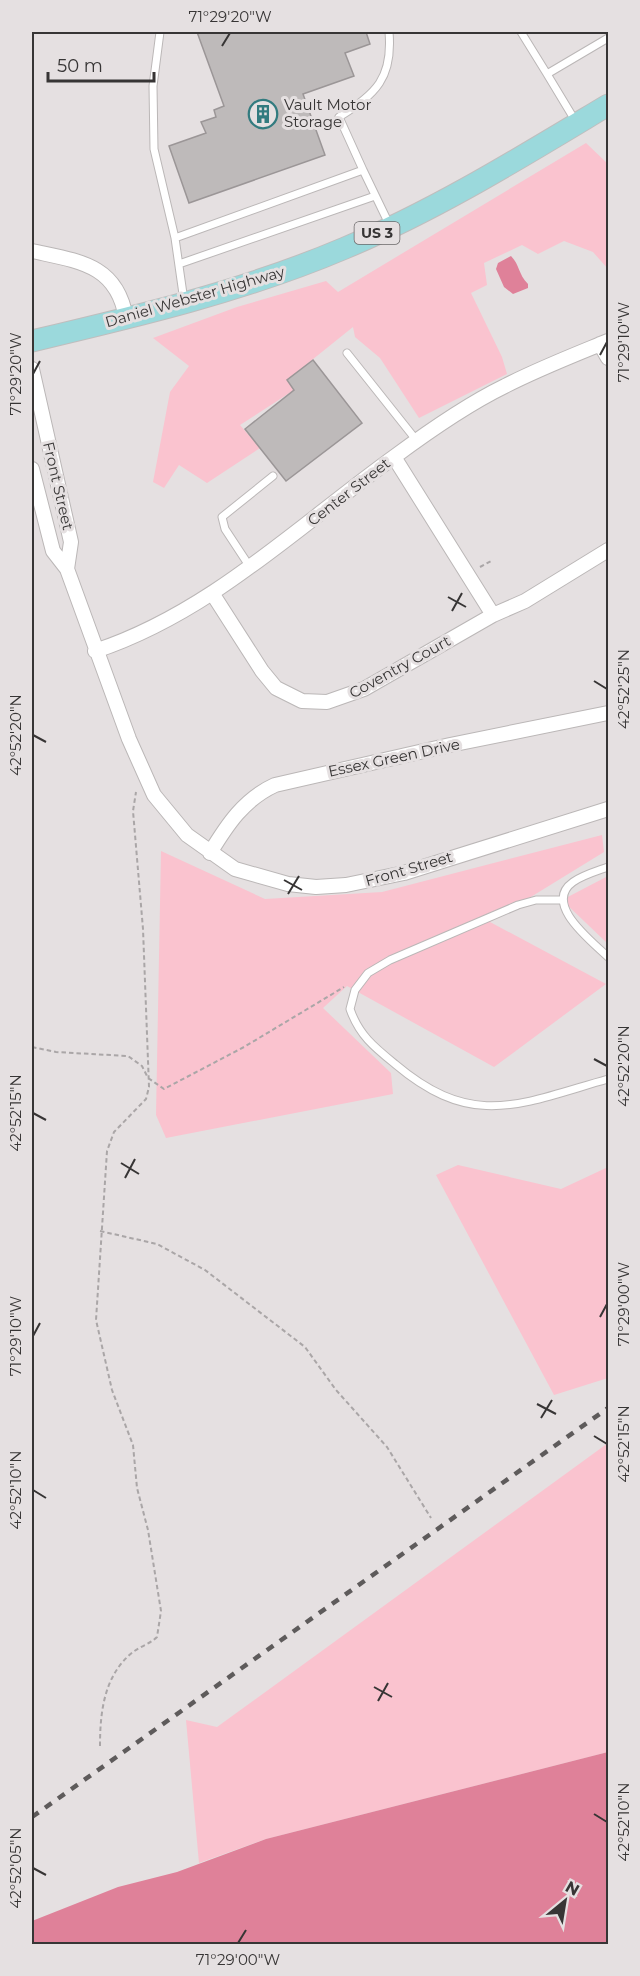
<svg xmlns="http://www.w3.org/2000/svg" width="640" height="1976" viewBox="0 0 640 1976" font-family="Montserrat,sans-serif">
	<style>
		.green { fill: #fac3cf }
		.water { fill: #df8199 }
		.building { fill: #bebaba; stroke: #9b9697; stroke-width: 1.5 }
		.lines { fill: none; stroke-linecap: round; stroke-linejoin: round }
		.lane-casing { stroke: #bbb7b7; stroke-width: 9 }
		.street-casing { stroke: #bbb7b7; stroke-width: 16 }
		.primary-casing { stroke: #bfbebe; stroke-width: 23 }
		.path { stroke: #aaa6a7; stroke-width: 2; stroke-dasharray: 4.5 3; stroke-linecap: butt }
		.lane { stroke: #fff; stroke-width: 7 }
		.street { stroke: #fff; stroke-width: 14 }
		.primary { stroke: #9bd9dc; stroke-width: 21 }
		.rail { stroke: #5e5b5b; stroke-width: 4.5; stroke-dasharray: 8 8; stroke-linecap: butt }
		.ticks { fill: none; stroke: #373535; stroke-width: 2 }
		.labels { text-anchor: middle; stroke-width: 6; stroke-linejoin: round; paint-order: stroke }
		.shield { fill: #e5e0e1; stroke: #6b6869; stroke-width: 1.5 }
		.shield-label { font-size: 14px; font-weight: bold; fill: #373535 }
		.poi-label { font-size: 15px; fill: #373535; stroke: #e5e0e1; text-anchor: start }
		.street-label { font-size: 15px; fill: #373535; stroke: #e5e0e1 }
		.neatline { fill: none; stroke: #373535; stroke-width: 2 }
		.ticks-label { font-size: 15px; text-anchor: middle; fill: #373535 }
	</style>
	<rect width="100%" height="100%" fill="#e5e0e1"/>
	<path class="green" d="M586,143L608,164V269L593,252L564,241L538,254L522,245L484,263L487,285L471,293L502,357L507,374L419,418L380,358L355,337L353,327L287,380L294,390L240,425L260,448L207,483L179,465L164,488L153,482L170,392L189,366L153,338L237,307L326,281L338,292Z
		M602,835L604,852L490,922L606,984L494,1067L347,986L323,1008L391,1073L393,1094L166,1138L156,1115L161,851L265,899L382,892Z
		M608,876V944L562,900Z
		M458,1165L561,1189L608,1167V1378L554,1395L436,1175Z
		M608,1443V1752L266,1839L199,1863L186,1720L217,1727Z"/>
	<path class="water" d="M511,256C520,265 518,274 528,284V288L513,294L504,287L496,269L498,263Z
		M608,1752V1944H32V1921L118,1887L177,1872L266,1839Z"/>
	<path class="building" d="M197,32H366L370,44L345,53L354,76L303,94L325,155L189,203L169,146L206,133L201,122L216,117L214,110L224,106Z
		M313,360L362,423L286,481L245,429L294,390L287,380Z"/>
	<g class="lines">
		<g class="lane-casing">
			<path id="lane" d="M160,32L153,86L154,149L175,238
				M521,32L547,74
				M576,122L547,74L608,38
				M363,170L339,117C376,94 393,78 389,32
				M179,264L375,196
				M184,301L175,238L363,170L390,226
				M347,353L417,441
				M250,567L225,529L222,517L273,476
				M608,867C597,871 583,875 573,882C542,904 593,942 608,957
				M562,900H536L518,905L390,960L368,973L355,990L350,1009C359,1035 374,1047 395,1064C473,1130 520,1104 608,1079"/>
		</g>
		<g class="street-casing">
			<path id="street" d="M32,251C78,261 117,264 126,318
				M600,344L608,358
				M32,369L71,542L67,569
				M394,457L493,615
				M32,469L53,551L67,569L129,739L154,795L187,835L235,869L288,884L316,887L346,885L404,873L608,809
				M212,593L262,671L276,688L302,701L327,702L364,689L493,615L525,601L608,550
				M95,651C210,613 298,526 394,457C429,431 466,405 505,386C538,369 574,355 608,341
				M210,853C227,825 244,799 275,785L450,745L608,713"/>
		</g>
		<g class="primary-casing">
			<path id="primary" d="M32,341C138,316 244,291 345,248C436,210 523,156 608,105"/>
		</g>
		<path class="path" d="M480,567L491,561
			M32,1047L56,1052L128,1056L142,1066L148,1078L164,1089L244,1047L344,987
			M100,1231L157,1244L205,1270L305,1347L336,1390L387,1447L431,1518
			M100,1746C100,1712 104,1675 133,1652C141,1646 150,1644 157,1637L161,1611L148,1530L137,1488L133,1445L112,1390L96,1320L107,1151L114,1132L146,1099L149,1087L143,929L133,811L136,792"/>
		<use href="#lane" class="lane"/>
		<use href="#street" class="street"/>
		<use href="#primary" class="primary"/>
		<path class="rail" d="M32,1817L608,1408"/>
	</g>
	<path class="ticks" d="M222,46L230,33M600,355L607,342M33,374L40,361M448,597L466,607M452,611L462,593M594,681L607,689M33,735L46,742M284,880L302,890M288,894L299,876M594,1059L607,1066M33,1113L46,1120M121,1163L139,1174M125,1178L135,1159M600,1317L607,1304M33,1336L40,1323M537,1404L556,1414M541,1418L552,1400M594,1436L607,1444M33,1490L46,1498M374,1687L392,1697M378,1701L388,1683M594,1814L607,1822M33,1868L46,1875M238,1943L246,1930"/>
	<defs>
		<g id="building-ring" transform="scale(1.5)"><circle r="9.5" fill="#e5e0e1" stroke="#327b7f" stroke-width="1.5"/><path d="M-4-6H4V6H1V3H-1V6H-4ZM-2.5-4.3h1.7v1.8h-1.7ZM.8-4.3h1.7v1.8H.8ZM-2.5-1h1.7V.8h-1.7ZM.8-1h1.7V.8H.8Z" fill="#327b7f"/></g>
	</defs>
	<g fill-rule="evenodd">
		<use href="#building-ring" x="263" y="114"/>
	</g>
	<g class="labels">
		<rect class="shield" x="354.5" y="222" width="45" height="22" rx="4.5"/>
		<g class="shield-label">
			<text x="377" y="238">US 3</text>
		</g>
		<g class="poi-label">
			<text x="284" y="110">Vault Motor<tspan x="284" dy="17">Storage</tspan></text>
		</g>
		<g class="street-label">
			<text transform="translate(195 297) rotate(-16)" y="5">Daniel Webster Highway</text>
			<text transform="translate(58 486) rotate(77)" y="5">Front Street</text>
			<text transform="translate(349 492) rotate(-38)" y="5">Center Street</text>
			<text transform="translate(400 667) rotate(-29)" y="5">Coventry Court</text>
			<text transform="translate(394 758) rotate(-12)" y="5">Essex Green Drive</text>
			<text transform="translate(409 869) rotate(-16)" y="5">Front Street</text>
		</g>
	</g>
	<rect width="640" height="1976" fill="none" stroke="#e5e0e1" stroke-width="66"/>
	<g transform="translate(565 1901) rotate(30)" stroke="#e5e0e1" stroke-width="4.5" paint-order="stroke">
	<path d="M0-4.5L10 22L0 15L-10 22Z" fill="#373535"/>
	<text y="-9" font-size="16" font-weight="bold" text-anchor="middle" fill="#373535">N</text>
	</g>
	<path d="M48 72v9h106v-9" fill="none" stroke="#373535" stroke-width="3"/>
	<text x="57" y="72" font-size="18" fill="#373535" stroke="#e5e0e1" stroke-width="4.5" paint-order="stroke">50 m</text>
	<rect x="33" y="33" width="574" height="1910" class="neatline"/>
	<g class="ticks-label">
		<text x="230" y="22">71°29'20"W</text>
		<text transform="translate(624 342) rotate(-90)" y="5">71°29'10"W</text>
		<text transform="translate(16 374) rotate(-90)" y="5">71°29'20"W</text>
		<text transform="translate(624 689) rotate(-90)" y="5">42°52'25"N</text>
		<text transform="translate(16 735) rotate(-90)" y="5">42°52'20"N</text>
		<text transform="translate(624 1066) rotate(-90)" y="5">42°52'20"N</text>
		<text transform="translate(16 1113) rotate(-90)" y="5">42°52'15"N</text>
		<text transform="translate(624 1304) rotate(-90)" y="5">71°29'00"W</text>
		<text transform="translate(16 1336) rotate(-90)" y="5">71°29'10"W</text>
		<text transform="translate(624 1444) rotate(-90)" y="5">42°52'15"N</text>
		<text transform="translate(16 1490) rotate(-90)" y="5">42°52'10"N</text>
		<text transform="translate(624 1822) rotate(-90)" y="5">42°52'10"N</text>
		<text transform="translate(16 1868) rotate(-90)" y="5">42°52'05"N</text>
		<text x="238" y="1965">71°29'00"W</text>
	</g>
</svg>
